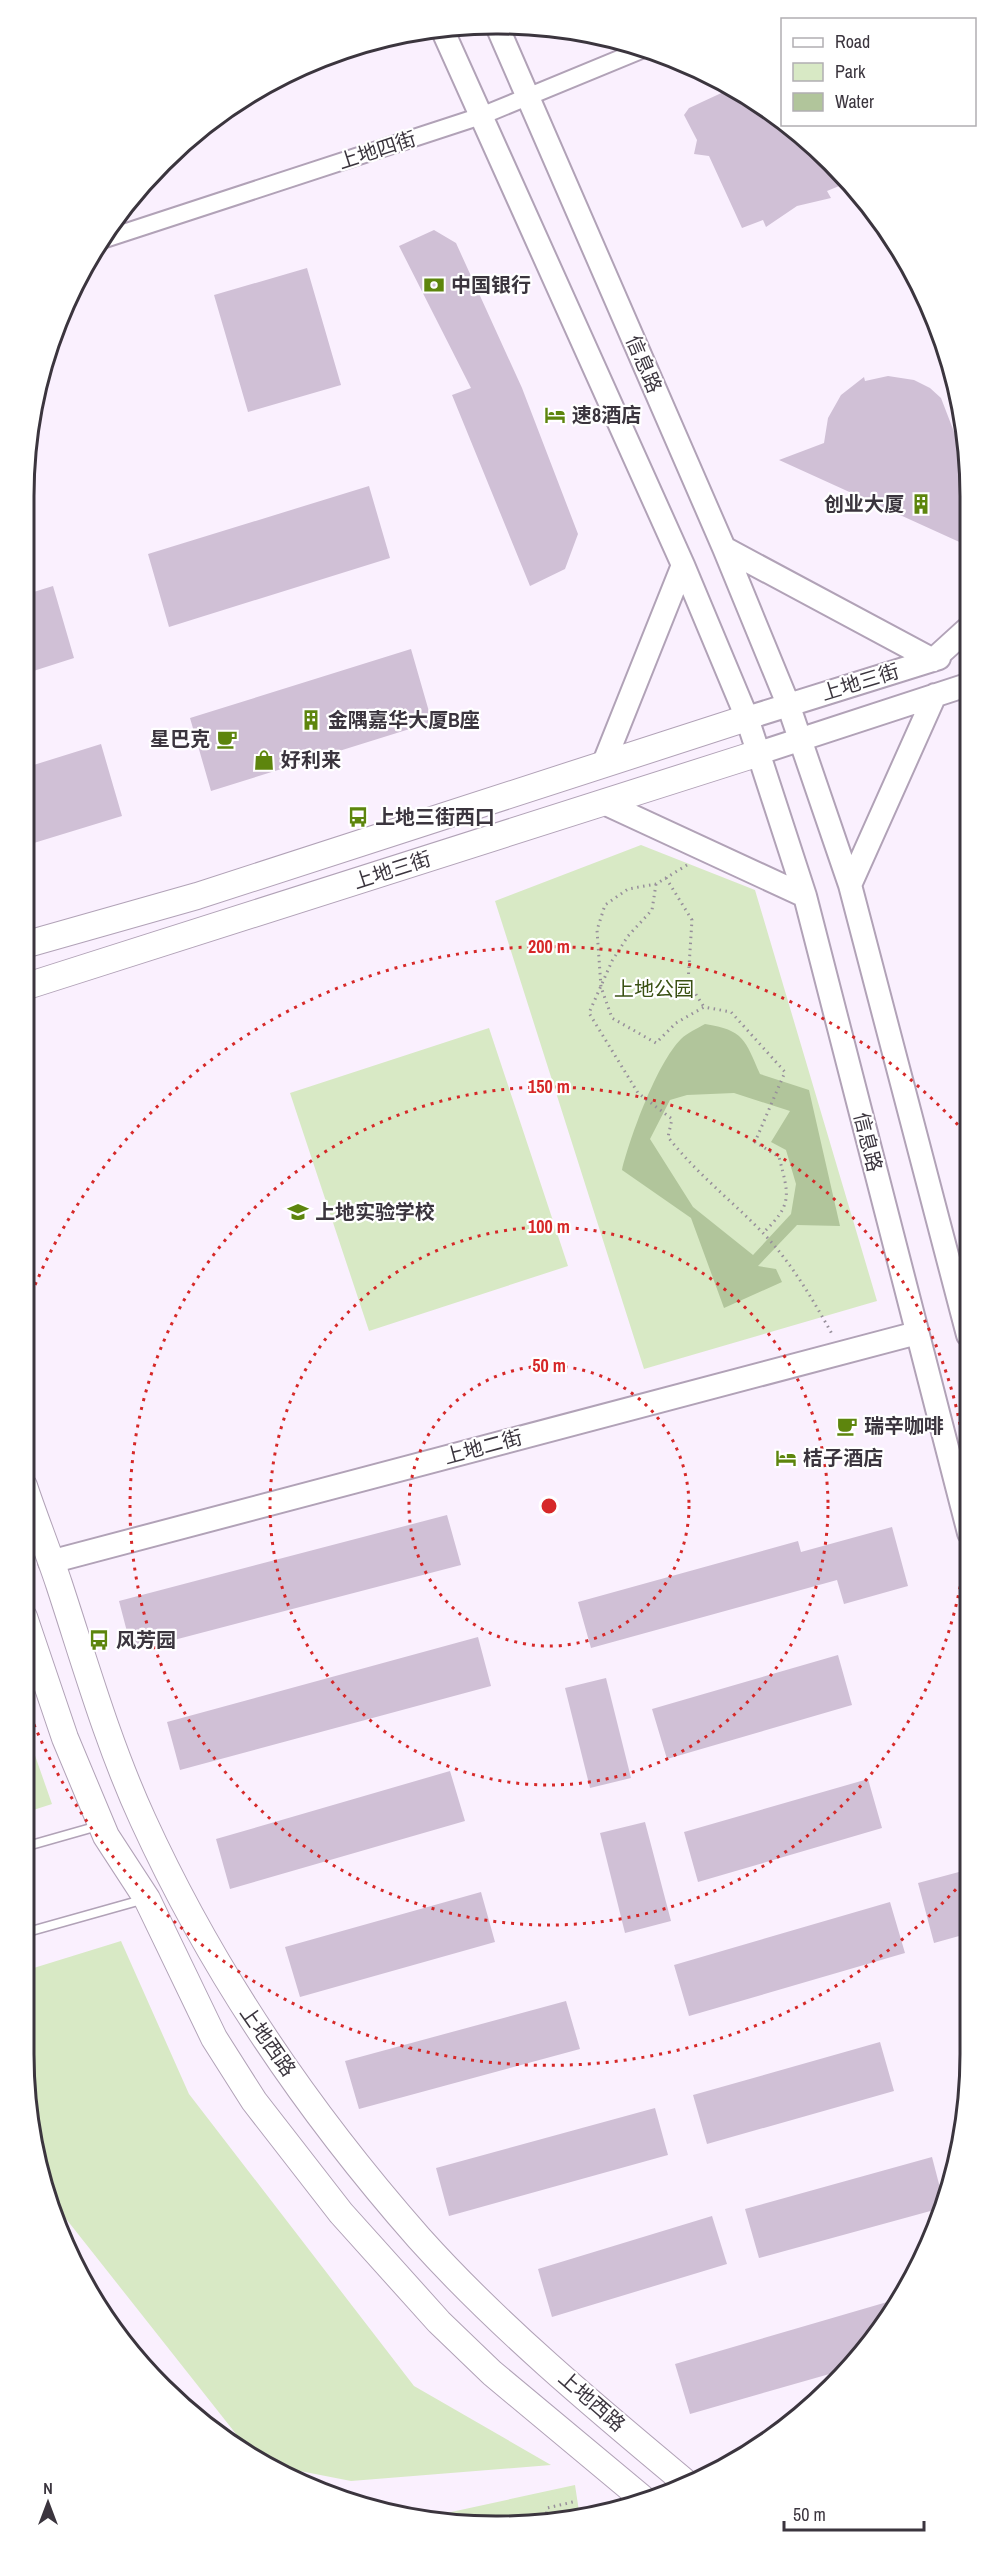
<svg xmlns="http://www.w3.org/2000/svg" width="994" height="2551" viewBox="0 0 994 2551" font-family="'Archivo Narrow','Noto Sans SC',sans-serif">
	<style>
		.green { fill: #d8e9c5 }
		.water { fill: #b1c59b; fill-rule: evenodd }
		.building { fill: #d0c0d6 }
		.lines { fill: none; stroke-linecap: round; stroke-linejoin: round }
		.lane-casing { stroke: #b1a2b7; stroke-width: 11 }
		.street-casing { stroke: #b1a2b7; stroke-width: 20 }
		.secondary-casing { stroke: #b1a2b7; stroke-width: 26 }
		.primary-casing { stroke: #b1a2b7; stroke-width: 28 }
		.path { stroke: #978f9b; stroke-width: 3; stroke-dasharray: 1.5 4.5; stroke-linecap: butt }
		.lane { stroke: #fff; stroke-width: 8 }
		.street { stroke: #fff; stroke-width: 16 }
		.secondary { stroke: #fff; stroke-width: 22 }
		.primary { stroke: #fff; stroke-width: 26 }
		.ring { fill: none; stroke: #d62828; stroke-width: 3; stroke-dasharray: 3 6 }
		.labels { text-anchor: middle; stroke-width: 4.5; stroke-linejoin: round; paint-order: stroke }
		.street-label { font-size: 20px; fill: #3b353e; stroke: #fff }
		.poi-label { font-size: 20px; font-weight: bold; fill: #3b353e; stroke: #fff; text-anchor: start }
		.park-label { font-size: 20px; fill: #3a5114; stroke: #fff }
		.rim { fill: none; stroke: #3b353e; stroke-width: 3 }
		.centre { fill: #d62828; stroke: #fff; stroke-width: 3 }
		.ring-label { font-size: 18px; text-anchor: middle; font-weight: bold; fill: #d62828; stroke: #fff; stroke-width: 4.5; stroke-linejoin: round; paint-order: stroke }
	</style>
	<rect width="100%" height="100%" fill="#faf0fe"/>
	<path class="green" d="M641,845L755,890L877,1301L644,1369L495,901Z
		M489,1028L568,1266L369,1331L290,1093Z
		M24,1724L52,1804L24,1813Z
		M121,1941L189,2094L414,2386L551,2465L351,2481L259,2463L48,2196L24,2054V1971Z
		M575,2485L580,2518L435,2523L419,2519Z"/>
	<path class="water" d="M705,1024C744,1030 745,1040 760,1074L809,1090L840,1226L797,1225L758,1266L776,1269L782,1282L724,1308L691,1218L622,1170C630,1137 657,1063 681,1039C687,1033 698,1028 705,1024ZM734,1093L790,1111L771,1142L786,1150L796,1184L791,1214L753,1255L693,1207L650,1139L670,1100L687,1095Z"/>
	<path class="building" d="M730,89L760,104L849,182L827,191L831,198L797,206L766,227L763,220L742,228L709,156L694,154L697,140L684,115L689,108Z
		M434,230L456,243L522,388L578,534L565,569L530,586L452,395L471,388L399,246Z
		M307,268L341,385L248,412L214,295Z
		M888,376L914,380L930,388L941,398L966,463V545L779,460L824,443L828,418L841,395L864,377L865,381Z
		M369,486L390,558L169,627L148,554Z
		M53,586L74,658L24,674V595Z
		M411,649L432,722L211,791L190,718Z
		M101,744L122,816L24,846V768Z
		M447,1515L461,1565L132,1651L119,1601Z
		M892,1527L908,1586L844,1604L837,1580L591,1648L578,1602L798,1541L801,1552Z
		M478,1637L491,1686L180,1770L167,1722Z
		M838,1655L852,1705L667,1759L652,1709Z
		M606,1678L631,1778L590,1788L565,1688Z
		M450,1771L465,1821L230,1889L216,1839Z
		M868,1779L882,1828L698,1882L684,1832Z
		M645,1822L671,1921L625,1933L600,1833Z
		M970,1869V1933L934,1943L918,1883Z
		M481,1892L495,1942L300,1997L285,1947Z
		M890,1902L905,1953L689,2016L674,1965Z
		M566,2001L580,2049L359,2109L345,2061Z
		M880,2042L894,2091L707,2144L693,2095Z
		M655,2108L668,2155L449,2216L436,2168Z
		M932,2157L945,2207L759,2258L745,2209Z
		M712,2216L727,2264L552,2317L538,2269Z
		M894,2300L872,2342L847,2369L690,2414L675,2364Z"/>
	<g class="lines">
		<g class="lane-casing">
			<path id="lane" d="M24,1847L98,1826
				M24,1933L145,1899"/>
		</g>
		<g class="street-casing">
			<path id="street" d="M102,240L481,116L646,48"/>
		</g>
		<g class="secondary-casing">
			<path id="secondary" d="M497,26L724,548L788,704L850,885L968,1335
				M442,29L683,565L747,718L805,896L969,1533
				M724,548L933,660L966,630
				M747,718L939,658
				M759,753L967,685
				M603,765L683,565
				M604,803L805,896
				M850,885L935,695
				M50,1562L917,1333"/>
		</g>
		<g class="primary-casing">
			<path id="primary" d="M24,945L197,896L747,718
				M24,987L759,753
				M24,1486C35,1519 48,1551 59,1584C85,1663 108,1744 143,1820C212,1971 309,2113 419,2238C497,2325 595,2407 685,2482
				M24,1617L65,1738L106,1836L147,1899L214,2038L254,2101L341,2213L439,2322L492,2373L642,2498"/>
		</g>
		<path class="path" d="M687,865L656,884L628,889L605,905L597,930L601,987L612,1018L656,1043L676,1023L704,1007L731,1012L785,1072L755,1142L779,1157C789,1196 793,1204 763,1233
			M666,878L692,920L688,982L704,1007
			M656,884L652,910L628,936L612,961L589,1013L638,1093L672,1119L668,1137C696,1173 731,1200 762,1232C791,1262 812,1298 832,1334
			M546,2519L547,2508L577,2501"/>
		<use href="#lane" class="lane"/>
		<use href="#street" class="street"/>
		<use href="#secondary" class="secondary"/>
		<use href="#primary" class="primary"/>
	</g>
	<g class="ring">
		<circle cx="549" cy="1506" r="140"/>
		<circle cx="549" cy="1506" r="279"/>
		<circle cx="549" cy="1506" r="419"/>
		<path d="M968 1876A559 559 0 0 1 25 1702M25 1310A559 559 0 0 1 968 1136"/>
	</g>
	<defs>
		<g id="bank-bare" transform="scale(1.62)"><path d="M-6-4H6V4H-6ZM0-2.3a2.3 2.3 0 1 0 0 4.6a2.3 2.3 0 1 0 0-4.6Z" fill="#5d850d" stroke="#fff" stroke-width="2.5" paint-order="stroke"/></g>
		<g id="hotel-bare" transform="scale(1.62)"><path d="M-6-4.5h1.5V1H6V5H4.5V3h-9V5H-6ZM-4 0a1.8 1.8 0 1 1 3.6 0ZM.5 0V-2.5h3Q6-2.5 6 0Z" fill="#5d850d" stroke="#fff" stroke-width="2.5" paint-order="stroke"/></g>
		<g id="building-bare" transform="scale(1.62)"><path d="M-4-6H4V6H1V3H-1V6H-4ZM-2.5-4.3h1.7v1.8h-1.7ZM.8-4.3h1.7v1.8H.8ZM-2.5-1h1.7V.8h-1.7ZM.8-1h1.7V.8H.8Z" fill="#5d850d" stroke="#fff" stroke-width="2.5" paint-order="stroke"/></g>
		<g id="cafe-bare" transform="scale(1.62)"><path d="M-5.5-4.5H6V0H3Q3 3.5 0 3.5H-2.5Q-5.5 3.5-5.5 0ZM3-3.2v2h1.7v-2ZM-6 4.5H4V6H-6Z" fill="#5d850d" stroke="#fff" stroke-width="2.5" paint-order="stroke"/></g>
		<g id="shop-bare" transform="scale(1.62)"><path d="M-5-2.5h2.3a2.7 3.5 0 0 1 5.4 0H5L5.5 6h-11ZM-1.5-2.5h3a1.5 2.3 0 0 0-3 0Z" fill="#5d850d" stroke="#fff" stroke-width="2.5" paint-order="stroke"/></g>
		<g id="bus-bare" transform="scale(1.62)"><path d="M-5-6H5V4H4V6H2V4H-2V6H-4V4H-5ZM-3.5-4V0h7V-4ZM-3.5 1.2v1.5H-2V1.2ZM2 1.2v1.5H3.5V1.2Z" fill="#5d850d" stroke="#fff" stroke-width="2.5" paint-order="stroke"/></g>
		<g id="school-bare" transform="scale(1.62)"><path d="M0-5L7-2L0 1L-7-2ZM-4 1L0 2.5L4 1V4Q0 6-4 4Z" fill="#5d850d" stroke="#fff" stroke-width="2.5" paint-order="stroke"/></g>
	</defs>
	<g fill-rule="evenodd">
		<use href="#bank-bare" x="434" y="285"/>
		<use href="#hotel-bare" x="555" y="415"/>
		<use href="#building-bare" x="921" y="504"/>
		<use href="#building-bare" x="311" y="720"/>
		<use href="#cafe-bare" x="227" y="739"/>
		<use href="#shop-bare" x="264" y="760"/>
		<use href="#bus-bare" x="358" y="817"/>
		<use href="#school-bare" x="298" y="1212"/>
		<use href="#cafe-bare" x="847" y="1426"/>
		<use href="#hotel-bare" x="786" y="1458"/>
		<use href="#bus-bare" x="99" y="1640"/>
	</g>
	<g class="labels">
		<g class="street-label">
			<text transform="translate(377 150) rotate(-18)" y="7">上地四街</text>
			<text transform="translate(644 364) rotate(67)" y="7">信息路</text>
			<text transform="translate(860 682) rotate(-17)" y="7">上地三街</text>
			<text transform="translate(392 870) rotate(-18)" y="7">上地三街</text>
			<text transform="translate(868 1142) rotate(76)" y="7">信息路</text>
			<text transform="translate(483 1447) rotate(-15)" y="7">上地二街</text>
			<text transform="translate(268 2041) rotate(55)" y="7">上地西路</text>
			<text transform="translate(592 2401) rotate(41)" y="7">上地西路</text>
		</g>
		<g class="poi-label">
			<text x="451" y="292">中国银行</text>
			<text x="572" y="422">速8酒店</text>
			<text x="904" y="511" text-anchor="end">创业大厦</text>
			<text x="328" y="727">金隅嘉华大厦B座</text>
			<text x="210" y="746" text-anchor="end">星巴克</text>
			<text x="281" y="767">好利来</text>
			<text x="375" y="824">上地三街西口</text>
			<text x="315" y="1219">上地实验学校</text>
			<text x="864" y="1433">瑞辛咖啡</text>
			<text x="803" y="1465">桔子酒店</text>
			<text x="116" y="1647">风芳园</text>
		</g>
		<g class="park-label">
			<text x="654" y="996">上地公园</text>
		</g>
	</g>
	<path d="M0 0H994V2551H0ZM496 34H498A462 462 0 0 1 960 496V2054A462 462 0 0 1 498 2516H496A462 462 0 0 1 34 2054V496A462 462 0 0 1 496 34Z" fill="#fff" fill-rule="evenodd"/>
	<path class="rim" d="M496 34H498A462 462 0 0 1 960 496V2054A462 462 0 0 1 498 2516H496A462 462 0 0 1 34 2054V496A462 462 0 0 1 496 34Z"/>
	<circle cx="549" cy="1506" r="9" class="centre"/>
	<g class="ring-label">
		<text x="549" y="953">200 m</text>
		<text x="549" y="1093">150 m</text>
		<text x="549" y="1233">100 m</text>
		<text x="549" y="1372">50 m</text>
	</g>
	<rect x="781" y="18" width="195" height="108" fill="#ffffff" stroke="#b1aeb2" stroke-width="1.5"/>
	<rect x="793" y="38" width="30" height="9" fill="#ffffff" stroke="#b1aeb2" stroke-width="1.5"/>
	<text x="835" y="48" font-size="18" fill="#3b353e">Road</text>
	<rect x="793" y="63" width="30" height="18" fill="#d8e9c5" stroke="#b1aeb2" stroke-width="1.5"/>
	<text x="835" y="78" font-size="18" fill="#3b353e">Park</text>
	<rect x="793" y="93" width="30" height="18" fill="#b1c59b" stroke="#b1aeb2" stroke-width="1.5"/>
	<text x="835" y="108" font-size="18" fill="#3b353e">Water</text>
	<g transform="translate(48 2503)" stroke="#ffffff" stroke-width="4.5" paint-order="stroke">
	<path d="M0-4.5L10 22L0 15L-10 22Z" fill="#3b353e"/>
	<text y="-9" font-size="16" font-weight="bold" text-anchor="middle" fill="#3b353e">N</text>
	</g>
	<path d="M784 2521v9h140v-9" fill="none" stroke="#3b353e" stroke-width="3"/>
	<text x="793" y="2521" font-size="18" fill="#3b353e" stroke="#ffffff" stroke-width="4.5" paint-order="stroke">50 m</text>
</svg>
